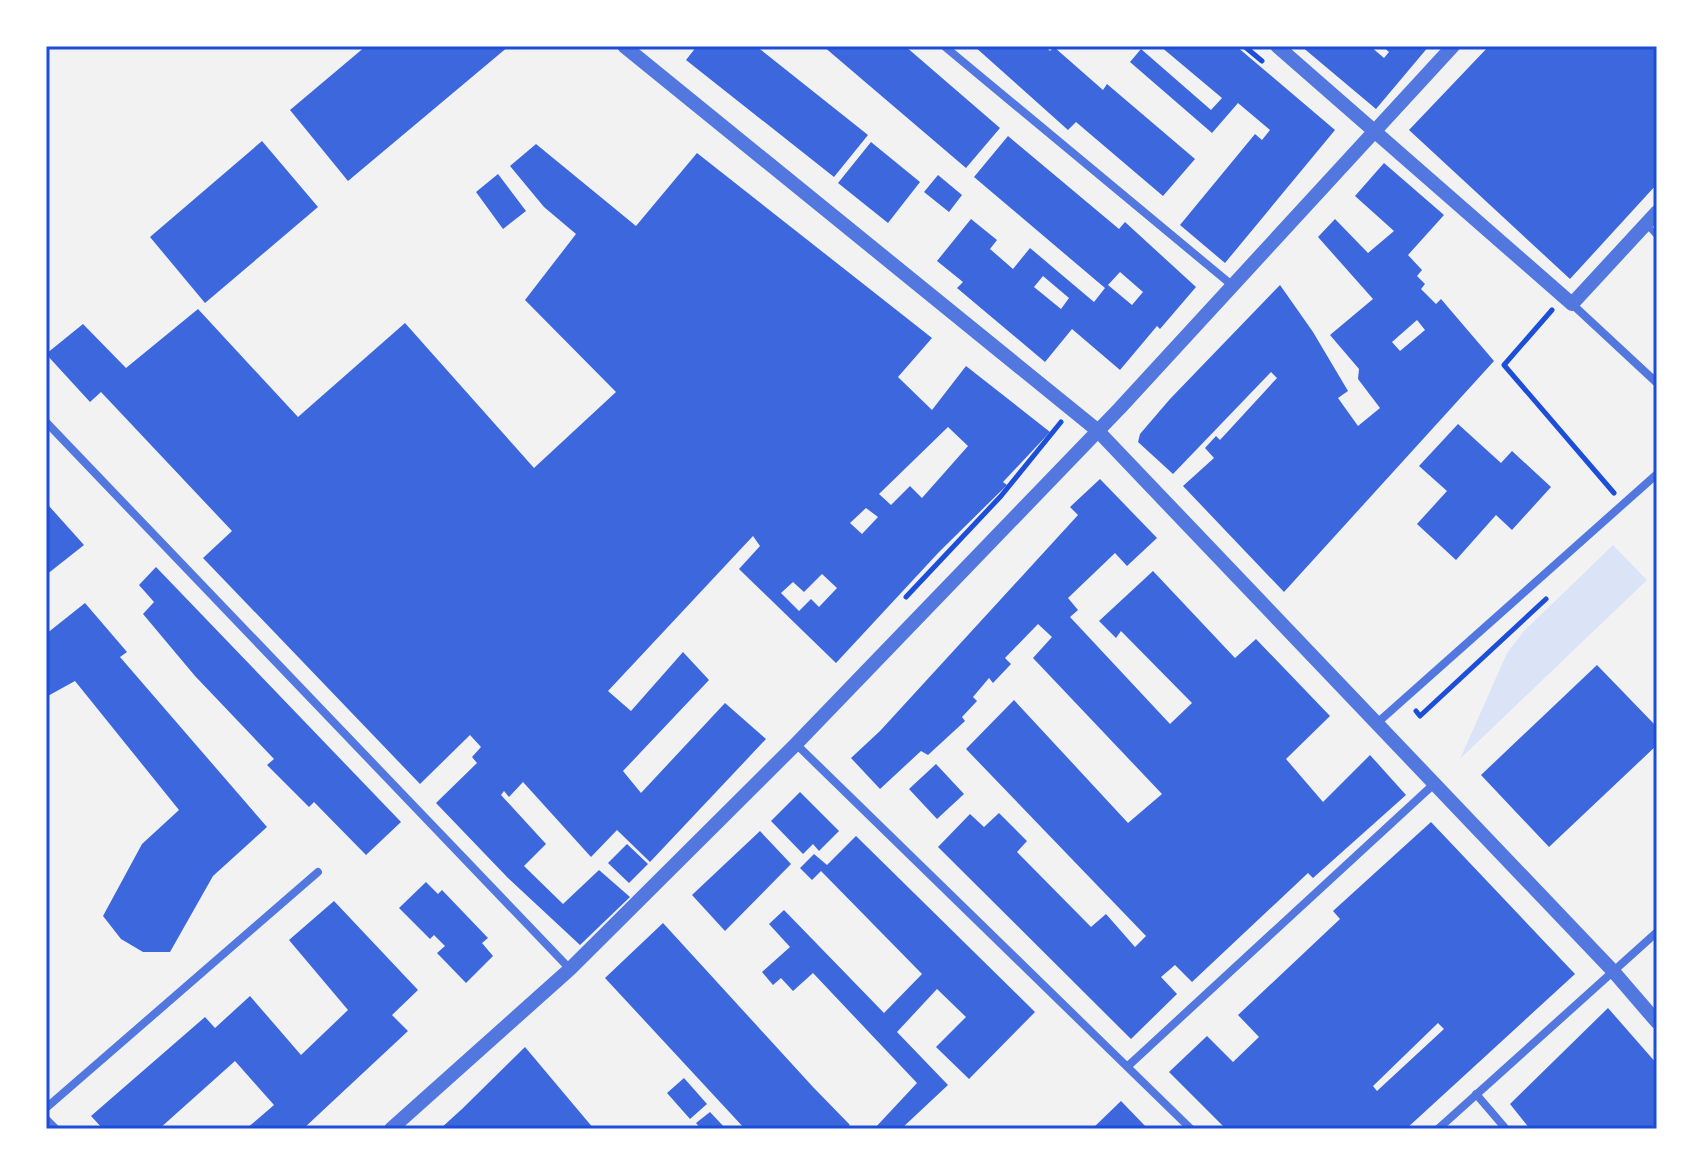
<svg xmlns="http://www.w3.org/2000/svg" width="1703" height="1175" viewBox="0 0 1703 1175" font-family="Montserrat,sans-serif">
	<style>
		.green { fill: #dbe4f7 }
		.building { fill: #3d67dc; fill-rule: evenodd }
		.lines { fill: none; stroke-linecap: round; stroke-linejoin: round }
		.path { stroke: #1d4ed8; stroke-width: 5 }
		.service { stroke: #5277de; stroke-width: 6 }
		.minor { stroke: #5277de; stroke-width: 8 }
		.tertiary { stroke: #5277de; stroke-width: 14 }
		.neatline { fill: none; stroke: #1d4ed8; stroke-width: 3 }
	</style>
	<rect width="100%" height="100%" fill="#f2f2f2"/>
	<path class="green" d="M1613,545L1647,580L1460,759L1507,653L1524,631Z"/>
	<path class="building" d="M366,46H509L348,181L290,110Z
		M697,46H756L868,135L834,177L686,60Z
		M823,46H905L1000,128L966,168Z
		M974,46H1045L1050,51L1054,47L1103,90L1107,84L1195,159L1163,196L1076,122L1068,130Z
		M1160,46H1236L1335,130L1225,263L1180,225L1255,134L1262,140L1270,130L1238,103L1212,133L1130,62L1141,49L1211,110L1222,98Z
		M1301,46H1370L1384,58L1389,52L1382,46H1429L1376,109Z
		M1489,46H1657V184L1570,279L1409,130Z
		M1008,136L1119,229L1125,222L1196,287L1160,329L1157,326L1120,370L1072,329L1045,362L957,288L963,282L937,261L971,219L997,240L990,249L1013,269L1030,248L1094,302L1105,288L974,177ZM1120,272L1143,292L1132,305L1108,285ZM1043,276L1069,298L1061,309L1034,287Z
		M262,141L318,207L205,303L150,237Z
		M871,142L920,182L888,223L838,183Z
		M536,144L636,226L697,153L932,338L898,377L932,410L966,366L1050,432L1003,482L1007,485L939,552L836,663L739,569L760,546L753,536L608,691L631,711L683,652L709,680L623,771L641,793L725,703L766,739L650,862L617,830L591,857L523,782L509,797L504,791L501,795L546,844L524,866L563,904L599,870L630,897L580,945L508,878L436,803L477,763L472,757L481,747L470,735L420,784L203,558L232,531L101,392L90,402L46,354L83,324L126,368L198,309L298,417L405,323L534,468L616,392L525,300L576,234L544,207L510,166ZM948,427L968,446L922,498L910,486L891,505L879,494ZM866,508L878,517L862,534L850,523ZM822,574L837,588L819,607L811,599L799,611L781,593L793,582L804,592Z
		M1384,163L1444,215L1408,255L1422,270L1417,276L1425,284L1421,289L1436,304L1441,299L1494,361L1284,592L1183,486L1214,458L1205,448L1216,436L1220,440L1277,378L1271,372L1173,474L1138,442L1140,434L1170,399L1280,285L1313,332L1348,391L1338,398L1358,426L1380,408L1358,379L1359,369L1330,335L1373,299L1318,237L1335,219L1368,253L1394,231L1355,196ZM1417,320L1425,330L1400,351L1392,342Z
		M498,174L526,211L503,229L476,192Z
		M938,175L962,195L949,212L924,192Z
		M1458,424L1501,463L1512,451L1551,487L1512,530L1496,515L1456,560L1417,524L1447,491L1419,466Z
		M1100,479L1157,538L1127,566L1115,553L1068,598L1078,610L1070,617L1170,724L1192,703L1121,631L1116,638L1099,621L1153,571L1235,658L1256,639L1330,716L1286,759L1323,802L1370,755L1406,795L1313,878L1308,873L1192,982L1175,965L1161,977L1177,994L1131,1039L938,847L970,814L984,827L999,813L1027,841L1017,852L1091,927L1106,914L1135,947L1146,936L966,749L1014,700L1128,823L1162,794L1033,658L1052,637L1038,624L1005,658L1011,664L993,683L989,678L973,697L977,701L962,717L965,721L928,755L921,751L880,789L851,758L880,731L1078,515L1070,507Z
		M49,506L84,545L46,575V509Z
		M156,567L401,822L366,855L314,802L309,807L267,765L274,759L195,676L143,614L154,602L139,585Z
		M85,603L127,652L120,657L267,827L213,876L170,952H143L121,939L103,916L142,844L179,810L75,681L46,697V634Z
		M1597,665L1657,727V745L1549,847L1481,775Z
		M936,764L964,794L937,819L909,789Z
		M800,792L839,831L819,851L813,844L803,854L771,821Z
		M1431,822L1575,974L1406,1129H1226L1169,1072L1207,1036L1233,1062L1259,1037L1238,1015L1340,919L1333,911ZM1438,1023L1444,1029L1377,1091L1373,1086Z
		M760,831L791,864L725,931L692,895Z
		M856,836L1035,1012L969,1079L936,1047L966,1017L937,989L897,1032L948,1085L901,1129H874L917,1083L813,973L793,991L781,978L773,985L762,972L790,947L769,924L784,910L884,1013L922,974L821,871L812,880L800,868L814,854L827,865Z
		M627,844L648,864L629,883L608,863Z
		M426,882L438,894L442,890L488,938L482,943L493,956L466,983L437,953L445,946L434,935L430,939L399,908Z
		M334,901L418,990L392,1015L408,1031L303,1129H246L274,1105L235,1061L159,1129H103L91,1116L205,1017L215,1028L250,996L301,1055L348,1010L289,940Z
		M663,923L813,1087L850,1125L845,1129H745L605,978Z
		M1608,1008L1657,1064V1129H1530L1510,1104Z
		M525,1047L594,1129H440L462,1109Z
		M684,1078L707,1104L690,1119L667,1093Z
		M1121,1101L1148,1129H1092Z
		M710,1112L726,1129H701L696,1123Z"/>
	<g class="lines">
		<path class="path" d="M1244,46L1262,61
			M1552,310L1504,365L1614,493
			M906,597L1001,496L1061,422
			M1416,711L1420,716L1546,599"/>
		<path class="service" d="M1646,224L1657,236"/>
		<path class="minor" d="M944,46L1233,286
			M1572,304L1657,383
			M46,422L570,969
			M1376,724L1657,474
			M796,744L1191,1129
			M1128,1066L1434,784
			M1476,1094L1506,1129
			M46,1108L318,872
			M46,1119L56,1129
			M1438,1129L1657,932"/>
		<path class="tertiary" d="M624,46L1097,430L1613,971L1657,1022
			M1277,46L1572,304L1657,212
			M391,1129L570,969L796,744L1120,408L1453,46"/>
	</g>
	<rect width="1703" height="1175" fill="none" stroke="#ffffff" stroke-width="96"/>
	<rect x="48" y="48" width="1607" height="1079" class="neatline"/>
</svg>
